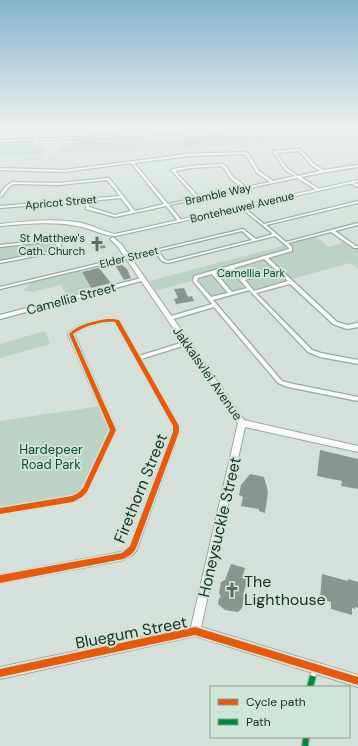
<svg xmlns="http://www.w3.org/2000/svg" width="358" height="746" viewBox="0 0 358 746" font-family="'DM Sans',sans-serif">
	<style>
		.green { fill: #bdd2c6 }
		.building { fill: #8b958f }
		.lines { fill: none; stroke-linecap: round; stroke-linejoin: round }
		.pedestrian-casing { stroke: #9ea7a2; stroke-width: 8 }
		.minor-casing { stroke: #9ea7a2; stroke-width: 2.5 }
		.tertiary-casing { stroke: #9ea7a2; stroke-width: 2 }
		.pedestrian { stroke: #f9faf9; stroke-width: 6 }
		.minor { fill: #f9faf9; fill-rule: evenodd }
		.tertiary { fill: #f9faf9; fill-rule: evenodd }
		.rail { stroke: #c0c4c2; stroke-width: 1; stroke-dasharray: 4 4; stroke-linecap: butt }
		.quiet { stroke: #00873e; stroke-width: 6; stroke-dasharray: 12 6; stroke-linecap: butt }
		.cycleway-casing { stroke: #cee6d8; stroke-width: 3 }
		.cycleway { fill: #e8590c; fill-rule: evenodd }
		.labels { text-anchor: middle; stroke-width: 4; stroke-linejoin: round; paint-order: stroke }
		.far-street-label { font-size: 11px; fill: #232c27; stroke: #cee6d8 }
		.far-poi-label { font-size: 11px; fill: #232c27; stroke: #cee6d8; text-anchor: end }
		.far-park-label { font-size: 11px; fill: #144831; stroke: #cee6d8 }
		.street-label { font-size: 13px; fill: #232c27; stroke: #cee6d8 }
		.park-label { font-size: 13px; fill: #144831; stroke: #cee6d8 }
		.near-street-label { font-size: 16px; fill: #232c27; stroke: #cee6d8 }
		.near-poi-label { font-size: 16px; fill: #232c27; stroke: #cee6d8; text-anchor: start }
	</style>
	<rect width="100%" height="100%" fill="#d4e0d9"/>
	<path class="green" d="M358,127V140L257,143L254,141L249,133L251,131Z
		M246,131L252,144L173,149L60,153L59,148L72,146L73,140C96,139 119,135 142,137L145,140L197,137L214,132Z
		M33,141L34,145L44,147L43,154L0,156V142Z
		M315,236L329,247L345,242L358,250V269L349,263L292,279L290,282L254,293L248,292L212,302L207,296H204L192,281L156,291L149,281L283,246L285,243Z
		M53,241L56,243L58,247L56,250L0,261V247Z
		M78,270H80L92,290L67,296L61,285L32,292L24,290L32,281Z
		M45,331L50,344L0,358V344Z
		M101,406L110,426V433L85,486L79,492L70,496L0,508V421Z"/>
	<path class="building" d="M101,239L106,248L96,249L92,241Z
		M121,264L127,269L131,278L124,280L115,265Z
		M98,268L100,269L111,283L91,288L82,272Z
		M184,288L188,297L192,296L194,301L176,304L174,299L178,298L174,289Z
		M320,450L358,459V489L341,486L342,481L317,476Z
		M250,474L264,477L268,492L265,513L259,511V509L241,506L243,497L239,495L241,485Z
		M231,564L245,568L243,575L248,577L244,592V599L242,608L238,612L225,610L218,604L219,598L221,597L219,593L221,582L225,580Z
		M322,574L348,581V579L358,582V608L355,607V609L352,608V615L331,609V602L320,599Z"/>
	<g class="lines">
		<g class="pedestrian-casing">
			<path id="pedestrian" d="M310,687L313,676
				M305,746L306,737"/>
		</g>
		<g class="minor-casing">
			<path id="minor" d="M36,126H38L37,139L145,134L142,126H144L147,134L334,126H355L0,142V140L34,139Z
				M300,149L314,164L323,170L358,165V167C338,170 320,173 301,177L319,189L320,190L318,191L297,178L169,205L182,221L180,222H179L166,206L115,217L86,209L85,201L0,208V206L120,196L107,180L59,185L14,184L10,186L1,197H0C0,191 7,185 12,182L59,183L108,178H109L135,211L164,204L131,163L64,172L0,170V168L64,170L189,154L243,152L248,153L259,171L273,181L295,176L285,170L273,152V151ZM299,151L312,166L320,171L298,176L287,168L276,153ZM243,154L246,155L257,173L270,182L246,187L232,176L226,166L222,164L191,166L173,169L171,170L172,171L196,198L168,204L134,163L189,156ZM221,166L224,168L230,178L242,188L199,197L175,171L191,168ZM121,198L131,211L115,215L89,207V201Z
				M351,182H353L358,185V187L351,184Z
				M358,201V203L266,225L286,242L358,223V225L335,231L356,246H358V248H354L331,232L288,243L292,247V251L268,258L337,322L347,325L358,323V327L347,329L333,324L290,284L256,293L312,350L321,353L358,360V364L320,357L308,352L249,290L213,300L282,381L289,383L358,397V401L288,387L278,383L214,307L170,320L168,318V317L212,304L193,281L194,276L289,249L288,247L275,236L168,263L162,261L155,252L0,289V287L243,229L256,239L273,234L241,208L240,207L242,206L264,224ZM242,231L252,240L168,261L164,259L158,251ZM264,259L276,270L243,278L234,268ZM230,269L247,288L232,292L216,273ZM278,272L288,281L254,291L245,280ZM212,274L228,293L211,297L197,281L198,278Z
				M54,239L58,240L62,248L57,252L0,263V261L55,250L58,248L55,242L54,241L0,247V245Z
				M141,278H145V280L0,319V315Z
				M113,319L119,320L139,356L187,341L190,343L189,344L141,359L178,424L179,432L136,551L132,555L123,560L0,583V575L122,552L130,546L173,432V426L115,322C102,321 84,326 74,334L116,430L87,492L82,497L73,502L0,514V508L72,496L78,493L83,488L110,430L68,334C77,323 100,320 113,319Z"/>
		</g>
		<g class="tertiary-casing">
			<path id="tertiary" d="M358,180V182L116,236C103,236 90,228 77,226C52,221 26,224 0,226V224C27,221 55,218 82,223C93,226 103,231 115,234Z
				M113,237L122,245L244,420L358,446V452L245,427L201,627L358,675V687L195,636L0,679V667L191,627L238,423L118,247L110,239Z"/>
		</g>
		<use href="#pedestrian" class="pedestrian"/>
		<use href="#minor" class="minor"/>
		<use href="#tertiary" class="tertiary"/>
		<path class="rail" d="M0,161L358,145"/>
		<path class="quiet" d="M310,687L313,676
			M305,746L306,737"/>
		<g class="cycleway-casing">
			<path id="cycleway" d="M107,319H113L119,320L179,426V432L136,548C134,553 128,557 123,559L0,583V575L122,553L130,546L173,432V426L115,322C102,321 84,326 73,334L116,430L87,492L82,497L73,502L0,514V508L72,496L78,493L83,488L110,430L69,334C78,324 95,321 107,319Z
				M195,627L358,677V685L195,635L0,677V669Z"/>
		</g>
		<use href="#cycleway" class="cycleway"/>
	</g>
	<linearGradient id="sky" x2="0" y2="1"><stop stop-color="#85b3cb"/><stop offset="0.55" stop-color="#ecf1ee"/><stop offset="1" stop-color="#ecf1ee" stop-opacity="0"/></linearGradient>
	<rect width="358" height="231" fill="url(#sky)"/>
	<defs>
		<g id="church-bare" transform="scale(1.2)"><path d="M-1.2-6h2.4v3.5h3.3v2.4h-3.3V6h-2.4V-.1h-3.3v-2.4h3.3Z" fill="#616b65" stroke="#cee6d8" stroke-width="2.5" paint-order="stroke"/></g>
	</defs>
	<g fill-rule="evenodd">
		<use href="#church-bare" x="97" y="244"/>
		<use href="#church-bare" x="232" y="590"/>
	</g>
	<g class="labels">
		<g class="far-street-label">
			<text transform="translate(218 194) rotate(-12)" y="4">Bramble Way</text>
			<text transform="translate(61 202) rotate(-5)" y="4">Apricot Street</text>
			<text transform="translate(242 207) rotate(-13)" y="4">Bonteheuwel Avenue</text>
			<text transform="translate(129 257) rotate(-14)" y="4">Elder Street</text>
		</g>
		<g class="far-poi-label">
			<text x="85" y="242">St Matthew's<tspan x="85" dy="13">Cath. Church</tspan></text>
		</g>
		<g class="far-park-label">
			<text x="251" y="277">Camellia Park</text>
		</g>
		<g class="street-label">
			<text transform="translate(71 298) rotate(-15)" y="5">Camellia Street</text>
			<text transform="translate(208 373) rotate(55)" y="5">Jakkalsvlei Avenue</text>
		</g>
		<g class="park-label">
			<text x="51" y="454">Hardepeer<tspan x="51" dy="15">Road Park</tspan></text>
		</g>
		<g class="near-street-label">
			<text transform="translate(140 488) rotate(-68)" y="6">Firethorn Street</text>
			<text transform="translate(219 527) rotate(-77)" y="6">Honeysuckle Street</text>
			<text transform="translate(131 632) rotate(-11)" y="6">Bluegum Street</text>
		</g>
		<g class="near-poi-label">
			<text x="244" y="587">The<tspan x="244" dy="18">Lighthouse</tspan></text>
		</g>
	</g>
	<rect x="210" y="686" width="140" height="52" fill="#cee6d8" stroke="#8a9c91"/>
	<rect x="218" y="699" width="20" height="6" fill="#e8590c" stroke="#8a9c91"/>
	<text x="246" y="706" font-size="12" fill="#232c27">Cycle path</text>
	<rect x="218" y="719" width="20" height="6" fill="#00873e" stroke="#8a9c91"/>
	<text x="246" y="726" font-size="12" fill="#232c27">Path</text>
</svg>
